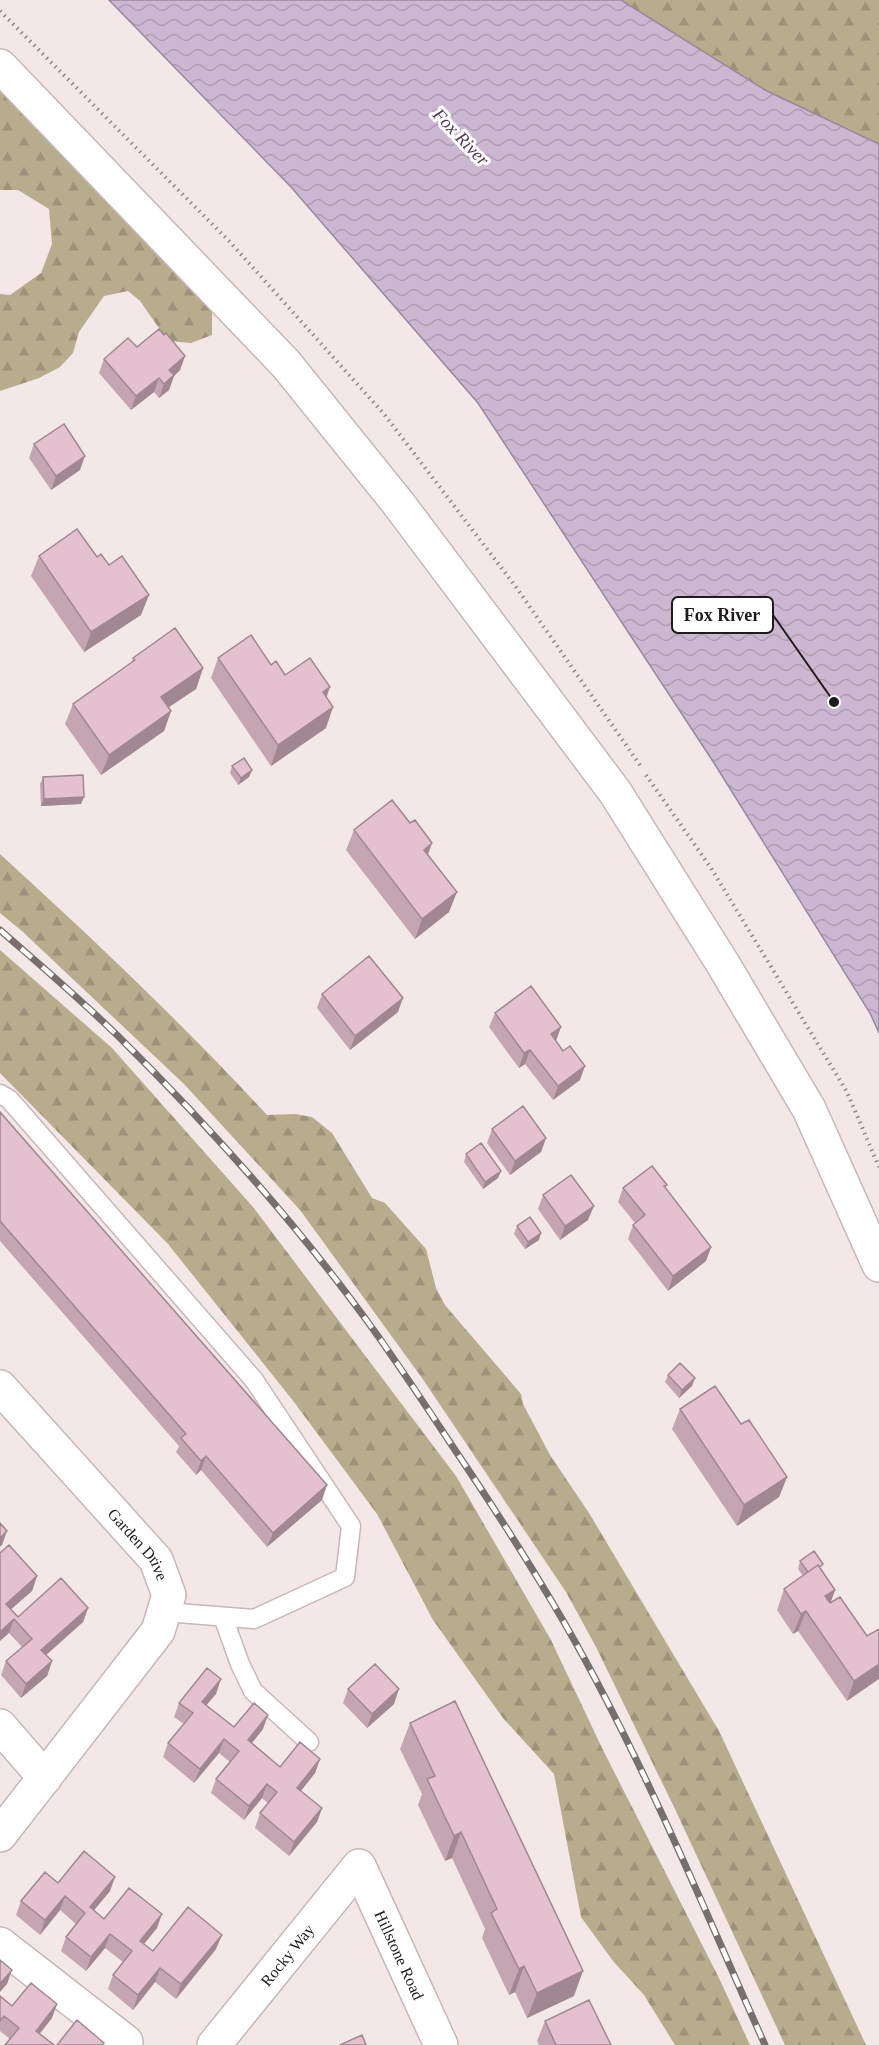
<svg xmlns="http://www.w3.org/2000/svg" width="879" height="2045" viewBox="0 0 879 2045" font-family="'Times New Roman',serif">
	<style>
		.forest { fill: url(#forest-firs) }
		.water { fill: url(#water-waves); stroke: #98889b; stroke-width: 1.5 }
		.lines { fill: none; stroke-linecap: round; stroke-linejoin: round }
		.service-casing { stroke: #c4b9b8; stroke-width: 21 }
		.minor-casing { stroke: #c4b9b8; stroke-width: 36 }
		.tertiary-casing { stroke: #c4b9b8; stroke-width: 36 }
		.path { stroke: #908887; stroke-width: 4; stroke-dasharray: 1.5 4.5; stroke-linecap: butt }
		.service { stroke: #fff; stroke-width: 18 }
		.minor { stroke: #fff; stroke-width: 33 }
		.tertiary { stroke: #fff; stroke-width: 33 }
		.rail-casing { stroke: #766f6e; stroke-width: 7 }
		.rail { stroke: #fff; stroke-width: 4.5; stroke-dasharray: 14; stroke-linecap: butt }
		.wall { fill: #c4a6b2 }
		.shaded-wall { fill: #a08791 }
		.building { fill: #e4c1cf; stroke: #a08791; stroke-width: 1.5 }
		.labels { text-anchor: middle; stroke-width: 6; stroke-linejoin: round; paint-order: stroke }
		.street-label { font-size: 16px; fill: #1e1b1a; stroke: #fff }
		.water-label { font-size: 18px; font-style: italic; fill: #52335a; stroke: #fff }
		.leader { fill: none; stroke: #1e1b1a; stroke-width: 2 }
		.callout-dot { fill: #1e1b1a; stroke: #fff; stroke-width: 2 }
		.callout { fill: #fff; stroke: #1e1b1a; stroke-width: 2 }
		.callout-label { font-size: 18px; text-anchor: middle; font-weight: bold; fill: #1e1b1a }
	</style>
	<defs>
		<pattern id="forest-firs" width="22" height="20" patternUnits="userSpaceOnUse" patternTransform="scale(1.5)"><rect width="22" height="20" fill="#b7ac8c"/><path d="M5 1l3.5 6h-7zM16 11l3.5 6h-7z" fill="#9d9378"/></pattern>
		<pattern id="water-waves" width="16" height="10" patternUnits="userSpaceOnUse" patternTransform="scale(1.5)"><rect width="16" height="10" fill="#ccb7d2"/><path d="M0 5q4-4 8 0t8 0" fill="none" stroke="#af9db4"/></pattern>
	</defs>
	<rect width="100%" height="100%" fill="#f3e8e7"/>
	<path class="forest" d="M621,0H879V144L765,90Z
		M0,88L212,307V335L191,343L168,341L140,301L128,291L104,296L79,332L73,353L60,367L39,378L0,391V294L10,295L41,273L52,244L49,209L18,190H0Z
		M0,854C92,938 182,1023 267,1115L295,1114L312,1117L332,1133L372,1198L385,1203L426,1249L436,1288L445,1305L521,1394L523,1404L550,1455L589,1513L719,1731L866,2045H785L674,1807L596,1647L566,1592L422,1378L300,1210L184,1084L23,932L0,913Z
		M0,950L112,1048L253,1207L456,1476L551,1640L602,1748L719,1978L750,2045H675L644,1995L613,1961L581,1917L554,1774L503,1718L433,1620L377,1514L294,1402L168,1244L0,1073Z"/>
	<path class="water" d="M109,0H621L765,90L879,144V1033L870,1013L714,763L478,403L291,187Z"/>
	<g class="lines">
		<g class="service-casing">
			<path id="service" d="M0,1094L9,1099L254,1380L351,1526L345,1577L254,1619L165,1612
				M223,1617L240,1664L253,1691L309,1742"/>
		</g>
		<g class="minor-casing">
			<g id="minor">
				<path id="s1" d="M0,1387L156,1560L169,1595L158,1631L0,1835"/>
				<path d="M0,1726L45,1778"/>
				<path d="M0,1944L126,2042"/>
				<path id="s2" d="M214,2045L359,1866L441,2045"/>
			</g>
		</g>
		<g class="tertiary-casing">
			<path id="tertiary" d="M0,66L286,364L398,503L615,792L723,964L809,1109L879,1265"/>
		</g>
		<path class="path" d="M0,11L230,242L384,414L516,587L642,768
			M646,775L711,868L847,1092L879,1167"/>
		<use href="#service" class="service"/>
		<use href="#minor" class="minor"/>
		<use href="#tertiary" class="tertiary"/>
		<g class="rail-casing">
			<path id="rail" d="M0,930C40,965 80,999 118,1036C205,1122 289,1215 362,1314C393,1356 422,1400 451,1444C491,1503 529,1562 565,1624C642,1758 702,1904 765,2045"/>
		</g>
		<use href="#rail" class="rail"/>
	</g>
	<path class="wall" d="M164,335L185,356L180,370L174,376L169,390L159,398L154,392L131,410L99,373L104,359L137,347Z
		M34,444L80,470L51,490L29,458Z
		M39,556L97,557L141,615L84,652L31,576Z
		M133,658L203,668L196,689L169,707L171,711L164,731L101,775L65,724L73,704L131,663Z
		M218,658L271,665L285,675L326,698V728L271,766L211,678Z
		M232,766L252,770L249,777L238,785L230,773Z
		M43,777L81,804L41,806L40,784Z
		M354,830L428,855L449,912L415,939L346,850Z
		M322,994L398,1012L350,1050L317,1008Z
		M495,1013L556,1041L580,1080L553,1100L525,1064L519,1068L489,1027Z
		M0,1112L322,1500L267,1547L201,1470L196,1475L176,1452L179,1446L0,1241Z
		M492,1129L546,1138L541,1152L510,1175L487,1143Z
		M466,1154L501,1171L498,1178L483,1189L464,1162Z
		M667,1185L665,1188L711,1247L706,1261L668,1291L628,1239L633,1225L635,1223L618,1202L623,1188Z
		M543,1195L588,1220L560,1240L538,1209Z
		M517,1226L539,1240L525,1249L514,1234Z
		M668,1375L692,1386L679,1398L665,1382Z
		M680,1409L741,1424L787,1477L779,1497L737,1526L672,1429Z
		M0,1553L37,1576L32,1591L11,1609L18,1617L88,1608L83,1622L46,1655L52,1661L47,1676L21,1698L1,1675L6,1661L22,1647L9,1633Z
		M800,1561L821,1569L835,1590L830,1603L867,1636L879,1629L847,1701L798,1631L793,1634L777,1610L784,1589L803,1576L798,1569Z
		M348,1689L394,1704L367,1728L343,1703Z
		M216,1694L206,1705L234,1727L263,1729L252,1743L280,1767L320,1759L315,1773L301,1791L322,1808L317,1822L289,1856L255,1828L260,1813L268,1803L262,1798L244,1820L211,1793L216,1779L230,1762L219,1753L194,1783L163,1757L168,1743L184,1724L174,1717L179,1703Z
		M410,1723L574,1996L527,2018L515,1992L509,1995L482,1938L485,1929L452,1858L445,1861L418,1805L422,1794L400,1749Z
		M58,1883L110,1891L94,1910L104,1919L157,1928L144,1944L153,1951L216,1949L176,1999L155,1982L133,2010L108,1989L113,1975L123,1962L105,1948L86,1971L61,1951L66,1937L76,1924L60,1910L40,1935L16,1915L21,1901Z
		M0,1996L12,2006L52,2018L10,2039L0,2031Z
		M545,2021L611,2045H539L537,2041Z"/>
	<path class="shaded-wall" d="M185,356L180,370L174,376L169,390L159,398L169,370Z
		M159,378L154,392L131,410L136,396Z
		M85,456L80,470L51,490L56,476Z
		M149,595L141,615L84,652L91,632Z
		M203,668L196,689L154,717L161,697Z
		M330,687L323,707V692Z
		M333,707L326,728L271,766L278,745Z
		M171,711L164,731L101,775L109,755Z
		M252,770L249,777L238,785L241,778Z
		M84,797L81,804L41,806L44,799Z
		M432,843L425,863L424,850Z
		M457,892L449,912L415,939L422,919Z
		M403,998L398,1012L350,1050L355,1036Z
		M561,1027L556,1041L551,1034Z
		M530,1050L525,1064L519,1068L524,1053Z
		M585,1066L580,1080L553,1100L558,1086Z
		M546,1138L541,1152L510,1175L515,1161Z
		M501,1171L498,1178L483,1189L485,1182Z
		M594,1206L588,1220L560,1240L565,1226Z
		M541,1233L539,1240L525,1249L528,1242Z
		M711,1247L706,1261L668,1291L673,1276Z
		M695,1378L692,1386L679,1398L682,1390Z
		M206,1456L201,1470L196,1475L201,1461Z
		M787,1477L779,1497L737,1526L744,1505Z
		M327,1485L322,1500L267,1547L273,1533Z
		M7,1531L2,1545L0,1547V1538Z
		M37,1576L32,1591L1,1618L6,1604Z
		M835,1590L828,1610L825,1596Z
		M88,1608L83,1622L36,1664L41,1650Z
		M806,1611L798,1631L793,1634L801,1614Z
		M14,1619L9,1633L0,1641V1632Z
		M52,1661L47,1676L21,1698L26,1684Z
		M879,1664V1679L847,1701L854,1681Z
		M221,1679L216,1694L197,1716L202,1702Z
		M399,1689L394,1704L367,1728L372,1714Z
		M268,1715L263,1729L243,1754L248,1740Z
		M224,1739L219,1753L194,1783L200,1769Z
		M320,1759L315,1773L292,1802L297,1788Z
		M267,1784L262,1798L244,1820L249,1806Z
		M322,1808L317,1822L289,1856L294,1842Z
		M461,1832L452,1858L445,1861L454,1836Z
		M115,1877L110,1891L85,1921L90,1907Z
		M65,1896L60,1910L40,1935L45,1920Z
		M162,1914L157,1928L135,1955L140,1941Z
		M110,1934L105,1948L86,1971L91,1957Z
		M222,1935L216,1949L176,1999L181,1984Z
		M524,1966L515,1992L509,1995L519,1969Z
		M160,1968L155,1982L133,2010L138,1995Z
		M12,1970L7,1984L0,1992V1984Z
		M583,1971L574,1996L527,2018L537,1993Z
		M57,2004L52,2018L31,2045L36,2031Z"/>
	<path class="building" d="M159,329L164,335L166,333L185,356L169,370L174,375L164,384L159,378L136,396L104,359L128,338L137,347Z
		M64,424L85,456L56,476L34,444Z
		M77,529L97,557L101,554L109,565L122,556L149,595L91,632L39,556Z
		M175,628L203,668L161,697L171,711L109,755L73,704L135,660L133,658Z
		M251,635L271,665L276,661L285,675L310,658L330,687L323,692L333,707L278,745L218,658Z
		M244,758L252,770L241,778L232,766Z
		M83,775L84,797L44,799L43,777Z
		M392,800L410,823L415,820L432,843L424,850L457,892L422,919L354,830Z
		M369,956L403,998L355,1036L322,994Z
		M531,986L561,1027L551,1034L563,1051L570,1046L585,1066L558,1086L530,1050L524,1053L495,1013Z
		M523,1106L546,1138L515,1161L492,1129Z
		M0,1112L327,1485L273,1533L206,1456L201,1461L181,1438L186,1434L0,1221Z
		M481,1143L501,1171L485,1182L466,1154Z
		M652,1166L667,1185L664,1186L711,1247L673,1276L633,1225L645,1215L623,1188Z
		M571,1175L594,1206L565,1226L543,1195Z
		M530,1217L541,1233L528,1242L517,1226Z
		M680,1363L695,1378L682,1390L668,1375Z
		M715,1386L741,1424L749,1420L787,1477L744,1505L680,1409Z
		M0,1523L7,1531L0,1538Z
		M9,1545L37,1576L6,1604L18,1617L61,1578L88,1608L41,1650L52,1661L26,1684L6,1661L32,1639L14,1619L0,1632V1553Z
		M814,1551L823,1564L820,1567L818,1565L808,1572L800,1561Z
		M818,1565L835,1590L825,1596L830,1603L840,1597L867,1636L879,1629V1664L854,1681L806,1611L801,1614L784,1589Z
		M375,1664L399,1689L372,1714L348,1689Z
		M207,1668L221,1679L202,1702L234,1727L254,1703L268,1715L248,1740L280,1767L300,1742L320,1759L297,1788L322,1808L294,1842L260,1813L277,1792L267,1784L249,1806L216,1779L239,1751L224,1739L200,1769L168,1743L193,1713L179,1703Z
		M455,1701L583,1971L537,1993L524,1966L519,1969L491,1913L497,1909L461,1832L454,1836L427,1779L435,1776L410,1723Z
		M84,1851L115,1877L90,1907L104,1919L129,1888L162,1914L140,1941L153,1951L188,1907L222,1935L181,1984L160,1968L138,1995L113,1975L132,1951L110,1934L91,1957L66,1937L85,1913L65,1896L45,1920L21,1901L45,1872L58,1883Z
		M0,1960L12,1970L0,1984Z
		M31,1983L57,2004L36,2031L54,2045H5L19,2028L4,2016L0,2021V1996L12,2006Z
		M589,2000L611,2045H556L545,2021Z
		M77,2020L104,2043L102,2045H57Z
		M362,2035L366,2045H340Z"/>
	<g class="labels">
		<g class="street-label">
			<text dy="6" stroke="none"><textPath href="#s1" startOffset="210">Garden Drive</textPath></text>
			<text dy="6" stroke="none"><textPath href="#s2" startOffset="116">Rocky Way</textPath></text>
			<text dy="6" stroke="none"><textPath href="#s2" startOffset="328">Hillstone Road</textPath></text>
		</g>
		<g class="water-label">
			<text transform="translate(461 137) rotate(46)" y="6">Fox River</text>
		</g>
	</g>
	<path class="leader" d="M834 702L773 615"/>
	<circle class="callout-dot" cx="834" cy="702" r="6"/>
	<rect class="callout" x="672" y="597" width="101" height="36" rx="6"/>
	<g class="callout-label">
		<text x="722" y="621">Fox River</text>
	</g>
</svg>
